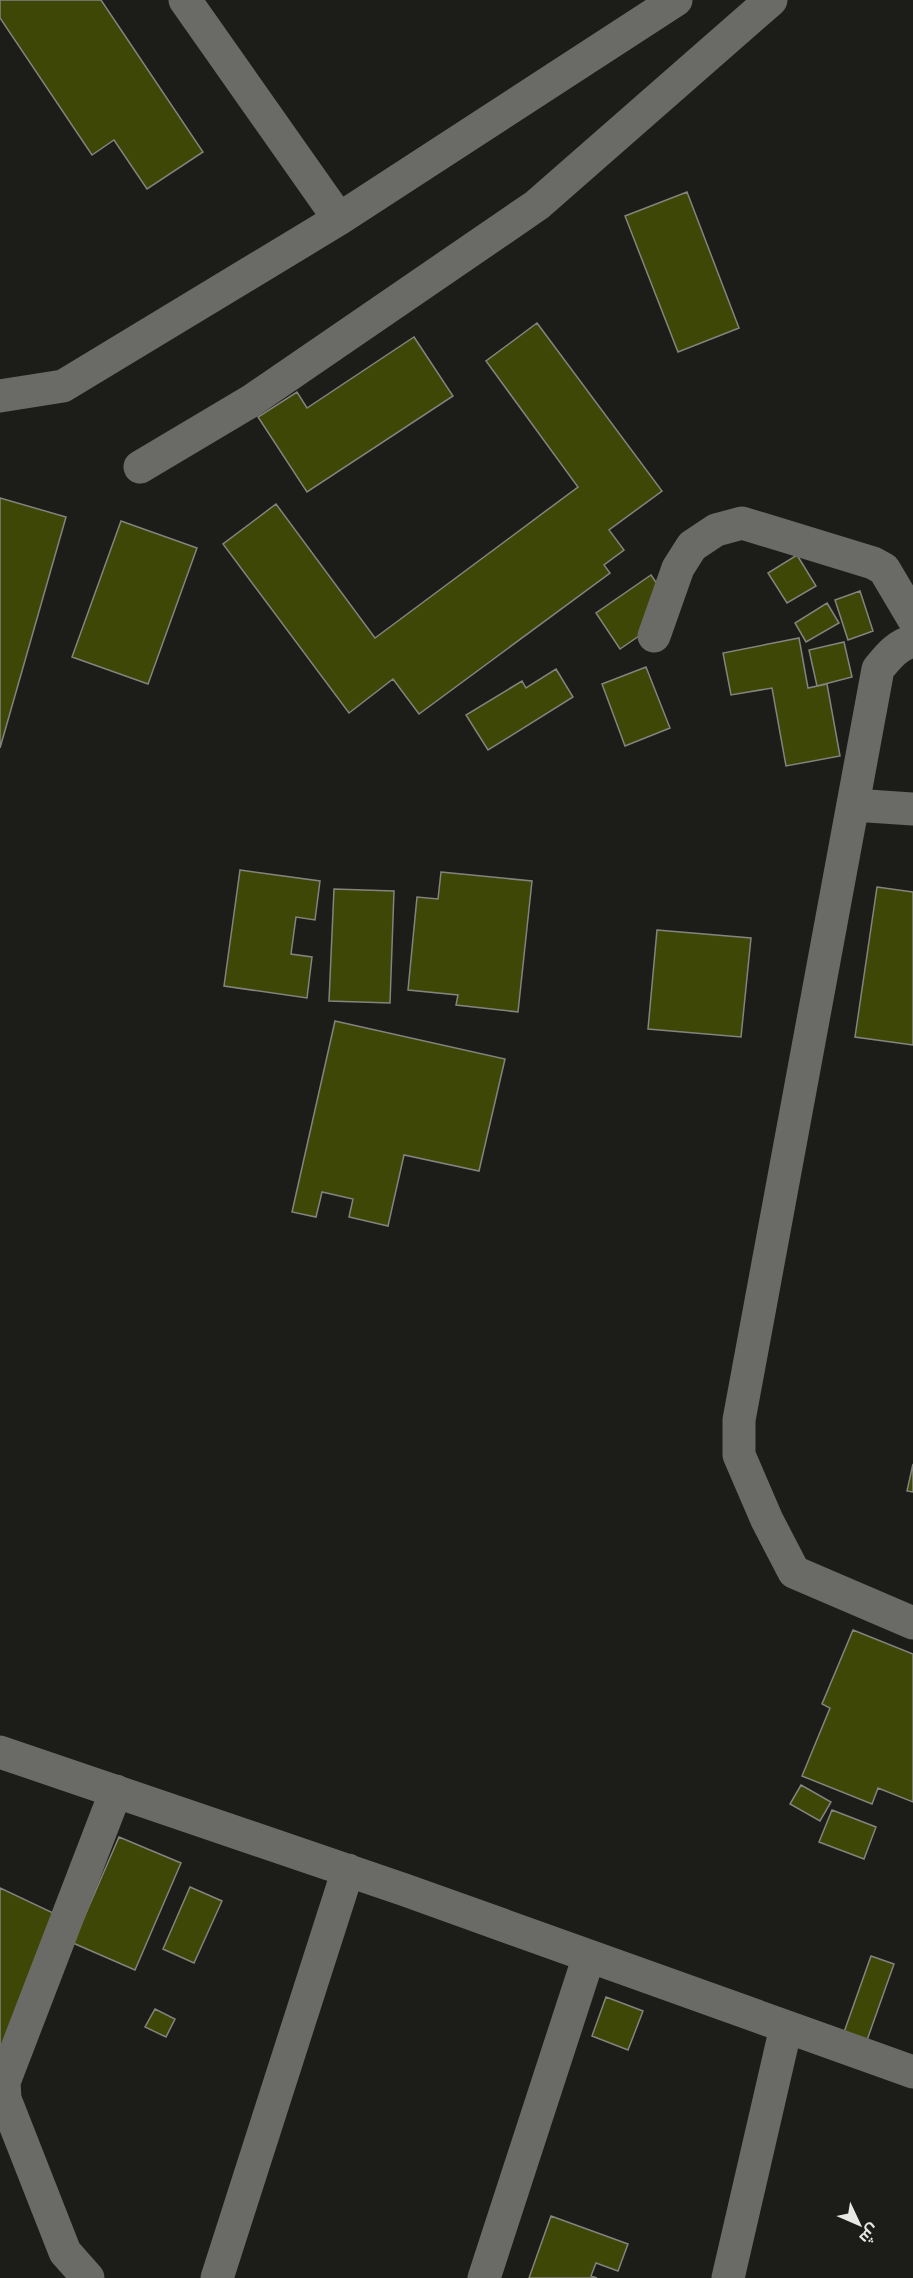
<svg xmlns="http://www.w3.org/2000/svg" width="913" height="2278" viewBox="0 0 913 2278" font-family="'Asap Condensed',Cairo,sans-serif">
	<style>
		.building { fill: #3e4706; stroke: #83847f; stroke-width: 1.5 }
		.lines { fill: none; stroke-linecap: round; stroke-linejoin: round }
		.minor { stroke: #6a6b66; stroke-width: 33 }
	</style>
	<rect width="100%" height="100%" fill="#1c1d19"/>
	<path class="building" d="M0,0H101L203,152L147,189L114,140L92,155L0,18Z
		M687,192L739,328L678,352L625,216Z
		M537,323L662,491L609,530L624,550L604,565L610,573L419,714L393,679L349,713L223,544L276,504L375,638L578,487L486,361Z
		M414,337L453,396L307,492L258,417L297,392L307,408Z
		M0,498L66,517L0,748Z
		M121,521L197,548L148,684L72,657Z
		M797,555L816,586L787,603L768,573Z
		M651,575L670,603L652,627L620,649L596,613Z
		M860,591L873,631L848,640L835,600Z
		M827,603L839,623L806,642L795,623Z
		M799,638L808,688L827,684L840,756L786,766L772,688L731,695L723,653Z
		M844,642L852,677L817,686L809,650Z
		M646,667L670,728L625,746L602,684Z
		M556,669L573,697L488,750L466,715L522,681L526,688Z
		M240,870L320,881L315,920L296,917L291,954L312,957L307,998L224,986Z
		M441,872L532,881L518,1012L456,1005L458,995L408,990L417,897L438,899Z
		M877,887L913,892V1045L855,1037Z
		M334,889L394,891L390,1003L329,1001Z
		M657,930L751,938L741,1037L648,1029Z
		M335,1021L505,1059L479,1171L404,1155L388,1226L349,1217L353,1199L322,1192L316,1217L292,1212Z
		M913,1464V1492L907,1491Z
		M853,1630L913,1654V1802L878,1788L872,1804L802,1776L830,1708L822,1704Z
		M801,1785L831,1802L820,1821L790,1804Z
		M832,1810L876,1827L864,1859L819,1842Z
		M119,1837L181,1863L135,1970L73,1943Z
		M190,1887L222,1901L194,1963L163,1949Z
		M0,1888L68,1920L0,2064Z
		M871,1956L894,1964L866,2043L843,2035Z
		M606,1997L643,2011L628,2050L592,2036Z
		M155,2009L175,2019L166,2037L145,2027Z
		M551,2216L628,2244L618,2271L596,2263L591,2276L597,2278H529Z"/>
	<g class="lines">
		<path class="minor" d="M185,0L339,219
			M0,396L63,386L339,219L676,0
			M140,467L251,401L537,205L771,0
			M654,636L678,568L692,546L716,530L742,523L873,563L884,569L913,618
			M913,641C897,645 888,657 878,669L739,1420V1455L767,1520L794,1572L913,1623
			M853,805L913,809
			M0,1752L405,1890L913,2072
			M88,2278L65,2252L5,2099L4,2082L116,1791
			M217,2278L348,1870
			M484,2278L589,1956
			M728,2278L786,2027"/>
	</g>
	<g transform="translate(859 2224) rotate(134)" stroke="#1c1d19" stroke-width="4.5" paint-order="stroke">
	<path d="M0-4.5L10 22L0 15L-10 22Z" fill="#e8e8e6"/>
	<text y="-9" font-size="16" font-weight="bold" text-anchor="middle" fill="#e8e8e6">ش</text>
	</g>
</svg>
